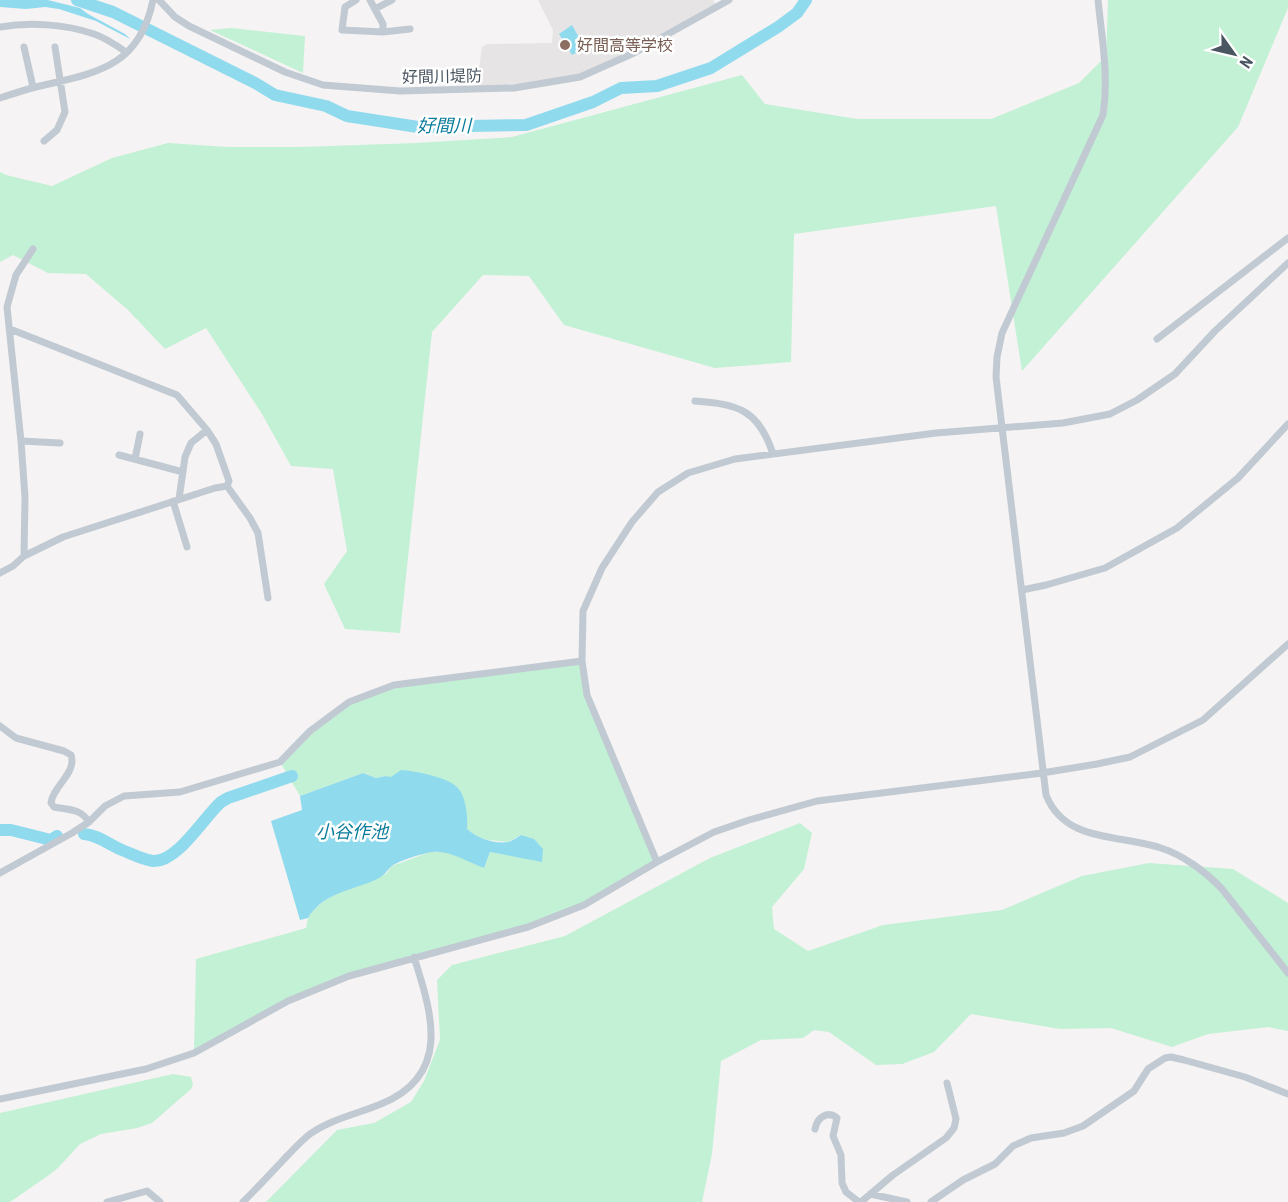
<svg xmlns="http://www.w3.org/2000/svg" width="1288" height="1202" viewBox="0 0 1288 1202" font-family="'Roboto Condensed','Noto Sans JP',sans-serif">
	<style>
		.education { fill: #e6e4e5 }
		.green { fill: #c3f1d5 }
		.water { fill: #90daee }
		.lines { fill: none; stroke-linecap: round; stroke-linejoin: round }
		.river { stroke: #90daee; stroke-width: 12 }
		.minor { stroke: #c1cad2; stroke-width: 7 }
		.education-dot { fill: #8d6e63; stroke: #fff; stroke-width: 2 }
		.labels { text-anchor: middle; stroke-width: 5; stroke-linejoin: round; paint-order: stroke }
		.education-label { font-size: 16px; fill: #785e54; stroke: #fff; text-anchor: start }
		.street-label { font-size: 16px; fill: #4a5661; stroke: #fff }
		.water-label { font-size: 18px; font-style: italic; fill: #0c7c9b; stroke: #fff }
	</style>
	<rect width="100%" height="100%" fill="#f5f3f3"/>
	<path class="education" d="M538,0H713L716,4L631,54L580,77L476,89L482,47L487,44L552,43L553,30Z"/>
	<path class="green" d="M1108,0H1288V8L1238,127L1022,371L996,206L794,234L791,362L715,368L564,325L529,276L483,275L432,332L400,633L345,629L324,584L347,551L333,469L291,466L262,414L206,328L165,349L128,310L86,274L48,273L13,255L0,262V172L6,175L52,186L112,158L168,143L227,147H301L416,143L512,137L742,75L765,104L857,119H991L1079,83L1106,56Z
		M231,28L305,36L303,73L210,30Z
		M582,661L587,695L657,862L584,905L528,927L349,976L288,1001L194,1053L196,959L306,928L308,918L313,910L331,895L386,874L392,866L430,852H448L484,868L490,852L542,861L521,835L508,842L488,840L477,837L467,829V821L386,776L376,778L363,773L300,796L280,762L310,731L349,702L394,685Z
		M800,823L812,833L804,869L772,907L774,929L808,951L883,925L1002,910L1082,876L1149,863L1233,869L1288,903V1031L1268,1027L1208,1034L1172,1047L1111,1028L1060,1029L971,1014L934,1052L902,1064L876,1065L829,1032L814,1030L803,1038L761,1040L721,1061L712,1154L702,1202H266L337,1130L374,1123L411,1102L424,1081L440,1040L437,980L452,965L565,936L710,858Z
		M173,1074L191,1077L193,1085L191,1089L152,1123L137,1128L101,1134L80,1144L58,1168L49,1175L10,1202H0V1113Z"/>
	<path class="water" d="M0,0H48L80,8L88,14L125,34L130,39L96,21L59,9L45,7L26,9L0,7Z
		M572,25L585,48L572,55L559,34Z
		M401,770C415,771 447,777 457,787C466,796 468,816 467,829C477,838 494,844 508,842C512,841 518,837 521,835L534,839L543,849L542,862L490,852L484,868C467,862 450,850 432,852C424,853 398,861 392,866C385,872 386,875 375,880C350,891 323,893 308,918L300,920L271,821L302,810L300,796L363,773L376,778L386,776L391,777Z"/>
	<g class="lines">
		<path class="river" d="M77,0L113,12L257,84L275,95L326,106L347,116L418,127L526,125L593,102L621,88L657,86L711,68L778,27L797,13L806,0
			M0,830H11L51,840L57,836
			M84,834C99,835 109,845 122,850C132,854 143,860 153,861C177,863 204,817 221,802L228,798L292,776"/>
		<path class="minor" d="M159,0L175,17L189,26L285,72L323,85L400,91L514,88L580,77L634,53L729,0
			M356,0L345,7L342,30L383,32L410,29
			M370,0L383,24V32
			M1098,0C1102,39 1109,76 1103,115L1002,333L997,357L996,377L1046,795C1065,843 1119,834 1161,848C1183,855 1206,872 1222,889L1288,973
			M375,9L392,0
			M0,27C29,22 65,24 94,34C106,38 116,45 126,52
			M24,47L33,87
			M0,98C12,94 24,90 36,87C94,73 139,69 153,0
			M44,141L57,130L65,112L55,47
			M10,329L177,395L207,430L216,444L229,481L227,486
			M1157,339L1288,238
			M695,401C738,404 759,410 773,454
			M21,441L60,443
			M119,455L183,472
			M135,459L140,434
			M179,499L185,457L191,443L207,430
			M173,501L187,547
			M24,556L25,497L21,441L7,307L16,275L33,249
			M0,573L13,566L24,556L63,537L215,488L227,486L250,518L258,533L268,598
			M1022,590L1046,585L1105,568L1177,528L1238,478L1288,424
			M0,726L16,738L64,751L71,755C77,773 53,786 51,803L54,807C69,810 80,808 89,822
			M657,862L587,695L582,661L583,611L602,568L632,522L658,492L688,473L735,459L936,433L1063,423L1110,414L1137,400L1175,374L1215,331L1288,263
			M0,873L72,833L89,822L105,806L124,796L180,792L280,762L310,731L349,702L394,685L582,661
			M0,1099L146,1069L194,1053L288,1001L349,976L528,927L584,905L657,862L714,832L749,820L817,801L1042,773L1097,764L1130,757L1203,720L1288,644
			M815,1129C817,1118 827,1110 837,1118L833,1136L841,1155L842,1183L846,1192L859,1202
			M870,1194L907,1202
			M107,1202L147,1191L160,1202
			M243,1202C258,1187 272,1172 287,1156C294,1149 302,1140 310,1134C331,1119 357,1114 381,1104C452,1075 432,1014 414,957
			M861,1202L893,1175L946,1138L954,1128L956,1119L947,1083
			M931,1202L963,1180L995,1164L1013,1146L1031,1138L1064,1133L1083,1126L1134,1091L1148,1069L1165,1058L1171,1057L1184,1060L1245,1077L1288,1094"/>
	</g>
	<circle class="education-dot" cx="565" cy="45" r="6"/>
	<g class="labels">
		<g class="education-label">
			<text x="577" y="51">好間高等学校</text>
		</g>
		<g class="street-label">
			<text transform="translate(442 76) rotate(-1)" y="6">好間川堤防</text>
		</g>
		<g class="water-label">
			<text x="444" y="132">好間川</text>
			<text x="352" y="838">小谷作池</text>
		</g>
	</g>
	<g transform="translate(1234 54) rotate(124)" stroke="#ffffff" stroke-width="4.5" paint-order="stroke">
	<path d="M0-4.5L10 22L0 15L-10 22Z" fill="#4a5661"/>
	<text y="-9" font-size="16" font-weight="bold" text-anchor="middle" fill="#4a5661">N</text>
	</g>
</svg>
